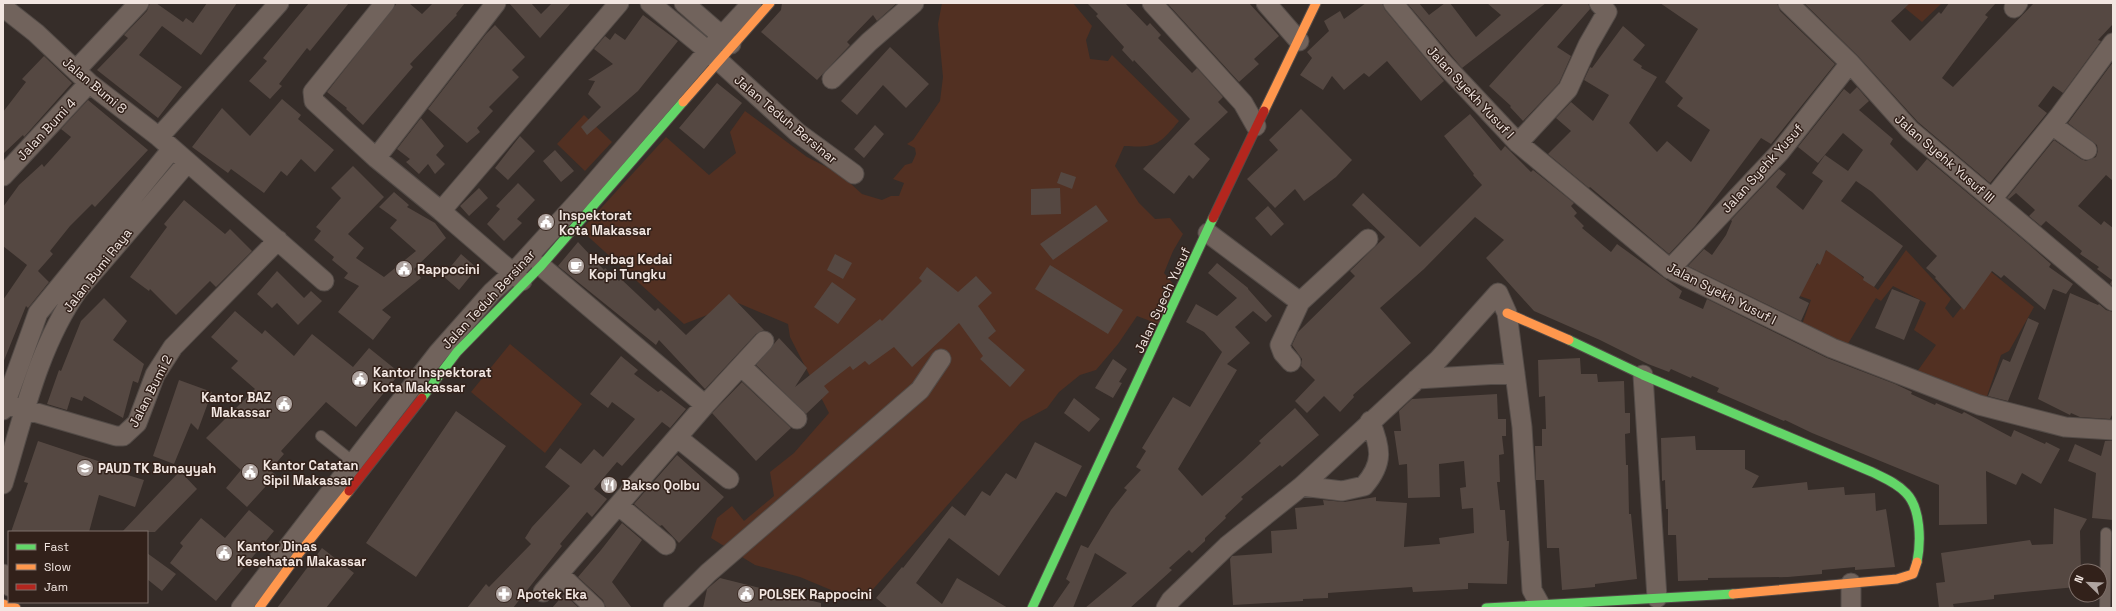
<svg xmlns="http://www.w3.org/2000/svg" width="2116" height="611" viewBox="0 0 2116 611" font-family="'Space Grotesk',sans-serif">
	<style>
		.green { fill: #523022 }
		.building { fill: #554842 }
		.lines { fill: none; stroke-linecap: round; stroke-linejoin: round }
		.lane-casing { stroke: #534b47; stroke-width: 12 }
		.street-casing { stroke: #534b47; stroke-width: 21 }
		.fast-casing { stroke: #534b47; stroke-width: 11 }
		.slow-casing { stroke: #534b47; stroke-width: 11 }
		.jam-casing { stroke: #534b47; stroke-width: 11 }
		.lane { stroke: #71635c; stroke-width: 10 }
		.street { stroke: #71635c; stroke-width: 19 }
		.fast { stroke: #63d668; stroke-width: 9 }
		.slow { stroke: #ff974d; stroke-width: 9 }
		.jam { stroke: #b3261e; stroke-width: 9 }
		.labels { text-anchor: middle; stroke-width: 3; stroke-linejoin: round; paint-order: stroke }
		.street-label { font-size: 13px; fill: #f2e6e1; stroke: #32211a }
		.poi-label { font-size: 13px; font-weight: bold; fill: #f2e6e1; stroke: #32211a; text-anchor: start }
	</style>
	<rect width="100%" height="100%" fill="#362d29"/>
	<path class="green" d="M942,3H1073L1092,26L1086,40L1090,59L1108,61L1112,55L1179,121C1159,145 1156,148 1124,146L1115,166L1139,203L1155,219L1170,218L1183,234L1173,251L1164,273L1174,285L1161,325L1137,316L1118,344L1096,370L1080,375L1059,392L1047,408L1021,422L867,596L843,595L800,577L755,565L711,538L717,518L732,506L744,521L774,496L770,472L794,453L829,413L790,337L788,324L738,303L684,324L581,230L666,137L709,175L736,153L730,132L745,111L807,157L840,174L862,194L882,200L891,196H899L904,183L893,179L905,165L912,163L916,154L915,148L907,144L913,140L940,101L943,77L938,24Z
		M1899,3H1942L1922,22Z
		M584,115L612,142L585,171L557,144Z
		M1828,248L1878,290L1906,250L1951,299L1945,308L1953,318L1990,271L2034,307L2009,351L2001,355L1985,402L1914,376L1936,345L1914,330L1926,303L1893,286L1881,301L1876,298L1844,350L1801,327L1811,300L1797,295Z
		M510,344L582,404L545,453L471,392Z"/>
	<path class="building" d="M150,3H156L183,22L186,18L193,23L207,3H237L201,55L162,26L139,55L182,87L158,118L97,70L128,38L124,35L147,11Z
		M309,3H349L310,51L307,48L279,84L282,86L270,99L249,81L267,61L263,58Z
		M397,3H409L422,14L433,3H465L456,14L457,15L410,64L413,67L363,125L346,109L347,108L327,92Z
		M509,3H531L541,14L552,3H571L540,38Z
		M782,3H897L877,21L873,15L847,42L850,45L817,80L761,32L781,10Z
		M1087,3H1125L1147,26L1150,23L1161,35L1158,38L1192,73L1197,68L1223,97L1218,102L1228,112L1194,144L1210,159L1193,179L1189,175L1174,194L1143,169L1190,119L1134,60L1133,62L1122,50L1124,47L1096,16L1098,14Z
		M1167,3H1249L1279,36L1254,59L1259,64L1239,82Z
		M1366,3H1382L1385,10L1444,81L1421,101L1387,61L1369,77L1364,73L1344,90L1332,76L1323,90L1300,75L1312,58L1307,52L1329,31L1324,21L1340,11L1344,19Z
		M1407,3H1419L1429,15L1445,3H1450L1476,37L1501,15L1487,3H1546L1462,68Z
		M1564,3H1588L1590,9L1557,47L1571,56L1559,83L1523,121L1510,107L1511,106L1489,86Z
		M1660,3H1777L1780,11L1835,64L1771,144L1761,138L1695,226L1669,254L1590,187L1589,188L1548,154L1571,131L1556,118L1571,102L1593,121L1609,95L1584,80L1590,67L1592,68L1623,26L1645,45L1633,60L1642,66L1641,68L1657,77L1629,123L1657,152L1667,141L1691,162L1710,130L1677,106L1683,98L1665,82L1698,29Z
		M1807,3H1910L1891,21L1910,41L1939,12L1941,14L1949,3H1996L1985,15L1988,17L1942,78L1953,87L2034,3H2113V24L2098,40L2101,41L2063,93L2053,86L2038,106L2047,113L1990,183L1918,122L1858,56L1805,4Z
		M643,15L678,41L638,91L587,135L581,127L601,107L588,94L595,81L588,80L613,64L594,49L605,36L610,40L615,33L625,40Z
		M495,25L525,57L512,70L519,77L489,107L493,111L477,128L480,132L467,143L428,109L486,34Z
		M890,47L929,84L906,108L883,85L857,115L841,101Z
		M44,56L72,83L24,137L23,135L3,154V112L26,82L22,79Z
		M2113,62V181L2106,175L2078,206L2101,225L2104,221L2113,228V287L2110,284L2112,280L2097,269L2099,267L2080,254L2082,251L2046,221L2041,226L2029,216L2035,210L2016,193L2009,199L2007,198L2054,140L2081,159L2086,161L2096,157L2098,151L2097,145L2068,123Z
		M717,83L742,103L704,149L679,128Z
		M1857,87L1869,101L1859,110L1893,139L1890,144L1917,171L1927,159L2026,242L2051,264L2049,267L2073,284L2066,294L2053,289L2045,310L2004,275L2001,278L1992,271L1964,310L1935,278L1936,277L1926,268L1937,256L1872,192L1856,181L1841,201L1903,246L1874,287L1863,280L1864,277L1826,250L1820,265L1817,263L1799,298L1809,303L1801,321L1688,266L1704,249L1712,255L1726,235L1732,221L1731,220L1779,169L1786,174L1776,187L1803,210L1823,181L1812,173L1825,155L1848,171L1863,150L1843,133L1818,163L1798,147L1844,89L1850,94Z
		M282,99L301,115L298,119L334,150L315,172L301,159L287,176L281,171L264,193L231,169L228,173L192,147L222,108L250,136Z
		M88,100L148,150L95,207L92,204L70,226L50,251L53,254L38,271L49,282L28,308L26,306L3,363V300L27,265L3,246V207L19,185L42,164L44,167L71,137L61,129Z
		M1301,109L1352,160L1336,177L1304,201L1295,189L1275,208L1247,179L1278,150L1269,140Z
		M1470,114L1501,151L1505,146L1531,172L1533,170L1574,203L1571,206L1577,213L1574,216L1584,226L1582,228L1611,252L1617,244L1682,291L1679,298L1703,309L1707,299L1827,358L1895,384L1912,392L1911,394L1935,405L1936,403L1962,414L1964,412L2011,437L2014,430L2045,444L2046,442L2060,449L2041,484L2022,473L2016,485L1986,471L1987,524L1939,525V485L1812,433L1785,420L1784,421L1763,412L1717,392L1719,388L1692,376L1691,378L1671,369L1669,372L1648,364L1600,340L1534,311L1486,258L1504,240L1475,217L1424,269L1380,308L1411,343L1353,395L1354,397L1340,412L1324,396L1307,413L1295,401L1315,380L1301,366L1302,359L1292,345L1298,332L1355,276L1350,271L1385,237L1352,205L1363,193L1420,247L1482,185L1473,175L1474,174L1444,136Z
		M421,118L444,146L436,155L445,164L435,174L428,164L419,174L406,162L410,159L397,149Z
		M875,125L884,134L864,158L854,149Z
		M520,136L535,151L508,180L495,168Z
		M555,150L574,171L561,182L543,161Z
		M353,166L384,197L348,234L364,248L356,258L384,277L416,251L390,228L397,220L379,207L394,192L409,205L407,207L435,223L446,238L414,269L421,278L382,310L391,317L373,340L338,312L359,286L344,278L348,273L332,260L334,257L314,240L321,231L316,227L341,198L331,188Z
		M1061,172L1076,177L1072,189L1057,183Z
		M518,183L535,200L517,219L522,223L504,241L487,224L500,209L496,206Z
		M479,188L488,198L469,216L460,206Z
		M1060,188L1061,214L1031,215V189Z
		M184,200L225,234L230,229L252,251L216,287L210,281L176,315L150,289L149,291L130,277L167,227L164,224Z
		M1096,205L1108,221L1053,260L1040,244Z
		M1268,206L1284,224L1271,236L1255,218Z
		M578,242L604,270L605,268L619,281L621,279L655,311L658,308L686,335L729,294L764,330L756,334L705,389L659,340L656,345L558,266Z
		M461,254L477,268L459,290L443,276Z
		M835,254L852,263L843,279L827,270Z
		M1217,263L1248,288V289L1272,316L1266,322L1253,311L1235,327L1250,343L1227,364L1237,370L1178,469L1202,496L1243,460L1261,443L1259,441L1295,408L1319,435L1282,467L1280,465L1241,497L1243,499L1225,516L1226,518L1205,538V541L1192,553L1189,550L1169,568L1172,570L1130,608H1085L1127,573L1095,553L1073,608H1052L1070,582L1066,579L1081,545L1088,548L1111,510L1127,490L1124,488L1141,470L1136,467L1146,451L1142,448L1173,397L1190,407L1222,352L1204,332L1186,322L1196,304L1217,316L1237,298L1208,273Z
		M1050,265L1123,310L1108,334L1035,289Z
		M927,267L958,292L976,276L992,293L978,306L996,331L988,338L1025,370L1010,387L980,359L983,356L959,323L912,367L894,347L869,365L865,361L853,370L850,366L824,386L829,392L806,414L756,365L779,338L807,368L795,387L880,319L882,321L922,281L919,278Z
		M277,271L304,298L311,291L322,301L298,325L277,303L272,308L257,294Z
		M832,282L856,299L838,324L814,307Z
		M1892,289L1920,300L1904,340L1875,328Z
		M2070,293L2098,305L2099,304L2106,310L2113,312V413L2110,419L2080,417L2071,413L2070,415L2038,399Z
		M104,298L127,321L113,340L144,364L138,383L133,381L123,418L84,396L82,401L71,397L67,410L47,404L59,370L61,371L81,321Z
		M235,311L262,334L265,330L294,356L312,334L353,367L369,348L400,373L356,427L326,402L281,451L284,454L270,470L276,475L247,507L226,488L241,470L206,438L255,389L231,368L238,361L211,337Z
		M2028,318L2039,323L2008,401L1988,396L2003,359L2010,362Z
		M621,356L638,370L634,374L658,392L661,390L686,409L670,428L662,422L622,466L617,462L594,489L607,499L592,517L587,512L560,544L562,546L513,608H467L486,584L489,587L531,544L525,538L532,527L570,486L545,467L560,448L581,464L594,449L603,457L635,419L612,402L608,408L590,394Z
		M1580,358L1581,374H1597L1598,382L1624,381L1625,413H1630V433L1625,434L1626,465H1628L1629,514H1631L1637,579L1595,584V587L1562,590L1559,548H1547L1544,480H1536L1535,446H1542V429H1546L1545,396L1539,397L1538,360Z
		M1113,359L1127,369L1119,382L1122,383L1113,398L1095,388Z
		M179,380L212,392L198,430L191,423L174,464L153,456Z
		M742,382L791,428L756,461L712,413Z
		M1497,394L1498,419H1506V436H1502L1504,454L1499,455L1500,482H1497L1500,510H1505L1507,541H1509L1507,584L1468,583V589L1413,592L1412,587L1328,593V598L1303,599V601L1233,605L1230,559L1232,556L1272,553L1271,531L1297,529L1295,508L1324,505L1323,500L1344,502L1376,497V501L1407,503L1404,547L1440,544L1439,538L1474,533L1473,508L1462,509L1460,488L1466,487L1464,461L1439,464L1440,497L1408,498L1407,464L1399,465L1394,431H1401L1399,411L1412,399Z
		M1074,398L1100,419L1089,432L1064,413Z
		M456,411L506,446L416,577L366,543Z
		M1695,436L1696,450H1745V469L1759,476L1752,488L1807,482L1808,490L1844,487L1845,495L1875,493L1876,511L1886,509L1895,567L1855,570V567L1822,570V574L1788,577L1708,578V580L1678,581L1676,535H1668V509H1666L1665,480L1662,481L1661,438Z
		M38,441L110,465L108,469L144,480L135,507L99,495L89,532H11L28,483L24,482Z
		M2105,441H2113V520L2092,518L2096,473L2068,461L2075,444L2101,456Z
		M1035,442L1082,466L1066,497L1056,492L999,576L949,538L916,583L942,604L957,578L1008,608H888L876,598L902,567L903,568L952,506L965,516L982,491L990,496L1006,473L1016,479Z
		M677,455L724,497L679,543L662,525L660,526L634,504Z
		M180,471L197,489L155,532H122Z
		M2054,508L2087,519L2080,531L2081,571H2076V587L1994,595V599L1953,604L1954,608H1939L1936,583L1945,582L1941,553L2030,540L2032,545L2053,544Z
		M249,510L274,531L216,601L170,563L183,546L180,543L201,518L225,538Z
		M622,523L642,540L612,582L632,608H606L603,600L578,577L601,550Z
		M322,548L354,573L326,608H277Z
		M147,553L176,574L162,591L147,579Z
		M720,578L821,603V608H703L707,589Z
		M564,594L579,608H552Z"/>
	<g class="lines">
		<g class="lane-casing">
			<path id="lane" d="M321,436L357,465
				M2105,608L2106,533"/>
		</g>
		<g class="street-casing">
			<path id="street" d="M385,3L313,92L314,101L376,158L441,211L522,281
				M650,3L708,51L798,133L854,174
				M684,3L731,44
				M1152,3L1243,103L1256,126
				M1266,3L1299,41
				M1393,3L1442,62L1518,143L1670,269L1832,348L1979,405L2065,427L2113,430
				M1788,3L1850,63L1910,130L2113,301
				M3,7L36,33L89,83L159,137L324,281
				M2014,8L2018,3
				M76,70L139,3
				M832,79L869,42L914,3
				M2052,125L2087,150
				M159,137L279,3
				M1518,143L1568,89L1588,45L1607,12L1599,3
				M376,158L496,3
				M3,176L89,83
				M1992,199L2060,115L2113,43
				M441,211L619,3
				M1208,233L1300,302L1280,345L1283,353L1291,362
				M541,266L705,405
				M1670,269L1780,152L1850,63
				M1300,302L1368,239
				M741,366L797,419
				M1643,375L1657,598
				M1417,379L1515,373
				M3,403L116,436H123L137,423L155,375L173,347L278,240
				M3,410L38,313L172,149
				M678,438L729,479
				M3,484C23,418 38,347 78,290L187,163
				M1302,486L1342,491L1364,486C1384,463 1381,448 1370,421
				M619,506L666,545
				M3,574L9,586
				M559,574L595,608
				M543,592L705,405L764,341
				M241,608L438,353L492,292L514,272L584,195L708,51L752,3
				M673,608L708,573L920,390L941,359
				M1166,608L1171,600L1227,546L1302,486L1438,360L1498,293L1507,313L1522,427L1532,590L1542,608
				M1851,608V583"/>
		</g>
		<g class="fast-casing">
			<path id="fast" d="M1569,340L1643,375L1872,472C1884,478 1897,483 1906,493C1921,508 1921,542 1917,562
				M422,398L457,352L541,266L683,102
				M1032,608L1213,218
				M1486,608L1733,594"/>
		</g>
		<g class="slow-casing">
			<path id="slow" d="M683,102L770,3
				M1264,111L1316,3
				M1507,313L1569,340
				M1733,594L1897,579L1913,574L1917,562
				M3,604L16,608
				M259,608L297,556L349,491"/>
		</g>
		<g class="jam-casing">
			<path id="jam" d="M1213,218L1264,111
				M349,491L422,398"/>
		</g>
		<use href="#lane" class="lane"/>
		<use href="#street" class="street"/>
		<use href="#fast" class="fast"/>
		<use href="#slow" class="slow"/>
		<use href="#jam" class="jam"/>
	</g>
	<defs>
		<g id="civic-disc" transform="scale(0.9)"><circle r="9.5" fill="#b0a5a1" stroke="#32211a"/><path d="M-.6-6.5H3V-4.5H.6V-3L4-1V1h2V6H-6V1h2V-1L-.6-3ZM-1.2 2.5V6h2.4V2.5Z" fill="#fff"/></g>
		<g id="cafe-disc" transform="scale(0.9)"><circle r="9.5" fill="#b0a5a1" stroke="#32211a"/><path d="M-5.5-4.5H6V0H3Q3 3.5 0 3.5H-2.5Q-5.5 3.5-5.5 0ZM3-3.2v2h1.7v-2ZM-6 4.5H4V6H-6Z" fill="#fff"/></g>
		<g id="school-disc" transform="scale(0.9)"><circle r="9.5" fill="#b0a5a1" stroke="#32211a"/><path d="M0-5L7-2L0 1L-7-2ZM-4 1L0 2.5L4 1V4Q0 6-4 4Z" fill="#fff"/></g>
		<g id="restaurant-disc" transform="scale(0.9)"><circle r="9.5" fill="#b0a5a1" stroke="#32211a"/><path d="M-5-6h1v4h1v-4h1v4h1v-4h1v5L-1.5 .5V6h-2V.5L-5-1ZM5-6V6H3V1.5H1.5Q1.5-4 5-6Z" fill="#fff"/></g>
		<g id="pharmacy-disc" transform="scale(0.9)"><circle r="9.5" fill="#b0a5a1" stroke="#32211a"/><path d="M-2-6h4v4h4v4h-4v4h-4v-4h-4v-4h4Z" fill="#fff"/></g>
	</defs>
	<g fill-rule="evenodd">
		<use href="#civic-disc" x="546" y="222"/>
		<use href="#cafe-disc" x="576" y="266"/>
		<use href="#civic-disc" x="404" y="269"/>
		<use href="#civic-disc" x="360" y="379"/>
		<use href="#civic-disc" x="284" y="404"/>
		<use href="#school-disc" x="85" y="468"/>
		<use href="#civic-disc" x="250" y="472"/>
		<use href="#restaurant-disc" x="609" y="485"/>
		<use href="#civic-disc" x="224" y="553"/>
		<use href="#pharmacy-disc" x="504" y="594"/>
		<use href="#civic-disc" x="746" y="594"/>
	</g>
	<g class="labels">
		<g class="street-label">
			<text transform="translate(95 85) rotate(40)" y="5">Jalan Bumi 8</text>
			<text transform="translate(1471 92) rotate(47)" y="5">Jalan Syekh Yusuf I</text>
			<text transform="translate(786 119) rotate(40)" y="5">Jalan Teduh Bersinar</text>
			<text transform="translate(46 129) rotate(-47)" y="5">Jalan Bumi 4</text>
			<text transform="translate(1945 158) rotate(41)" y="5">Jalan Syehk Yusuf III</text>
			<text transform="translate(1762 168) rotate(-48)" y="5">Jalan Syehk Yusuf</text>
			<text transform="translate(97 270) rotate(-52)" y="5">Jalan Bumi Raya</text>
			<text transform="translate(1722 293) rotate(27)" y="5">Jalan Syekh Yusuf I</text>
			<text transform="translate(488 299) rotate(-47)" y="5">Jalan Teduh Bersinar</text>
			<text transform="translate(1162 300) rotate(-65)" y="5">Jalan Syech Yusuf</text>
			<text transform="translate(150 391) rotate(-63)" y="5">Jalan Bumi 2</text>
		</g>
		<g class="poi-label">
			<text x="559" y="220">Inspektorat<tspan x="559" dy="15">Kota Makassar</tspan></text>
			<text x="589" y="264">Herbag Kedai<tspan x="589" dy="15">Kopi Tungku</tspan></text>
			<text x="417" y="274">Rappocini</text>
			<text x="373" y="377">Kantor Inspektorat<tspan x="373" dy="15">Kota Makassar</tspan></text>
			<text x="271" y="402" text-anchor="end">Kantor BAZ<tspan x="271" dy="15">Makassar</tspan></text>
			<text x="263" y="470">Kantor Catatan<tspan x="263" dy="15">Sipil Makassar</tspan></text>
			<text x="98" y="473">PAUD TK Bunayyah</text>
			<text x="622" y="490">Bakso Qolbu</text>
			<text x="237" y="551">Kantor Dinas<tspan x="237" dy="15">Kesehatan Makassar</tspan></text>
			<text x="517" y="599">Apotek Eka</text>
			<text x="759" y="599">POLSEK Rappocini</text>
		</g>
	</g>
	<rect width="2116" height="611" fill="none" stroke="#f2e6e1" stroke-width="8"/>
	<rect x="8" y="531" width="140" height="72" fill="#32211a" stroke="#7f706a"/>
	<rect x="16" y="544" width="20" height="6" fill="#63d668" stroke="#7f706a"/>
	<text x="44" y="551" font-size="12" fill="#f2e6e1">Fast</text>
	<rect x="16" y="564" width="20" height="6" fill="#ff974d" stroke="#7f706a"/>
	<text x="44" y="571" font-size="12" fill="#f2e6e1">Slow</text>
	<rect x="16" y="584" width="20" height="6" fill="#b3261e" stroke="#7f706a"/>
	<text x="44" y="591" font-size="12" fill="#f2e6e1">Jam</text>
	<g transform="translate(2088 583) rotate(293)"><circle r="19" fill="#32211a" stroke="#7f706a"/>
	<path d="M0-3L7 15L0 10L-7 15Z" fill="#b0a5a1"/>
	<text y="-6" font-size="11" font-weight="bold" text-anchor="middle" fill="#f2e6e1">N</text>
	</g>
</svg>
